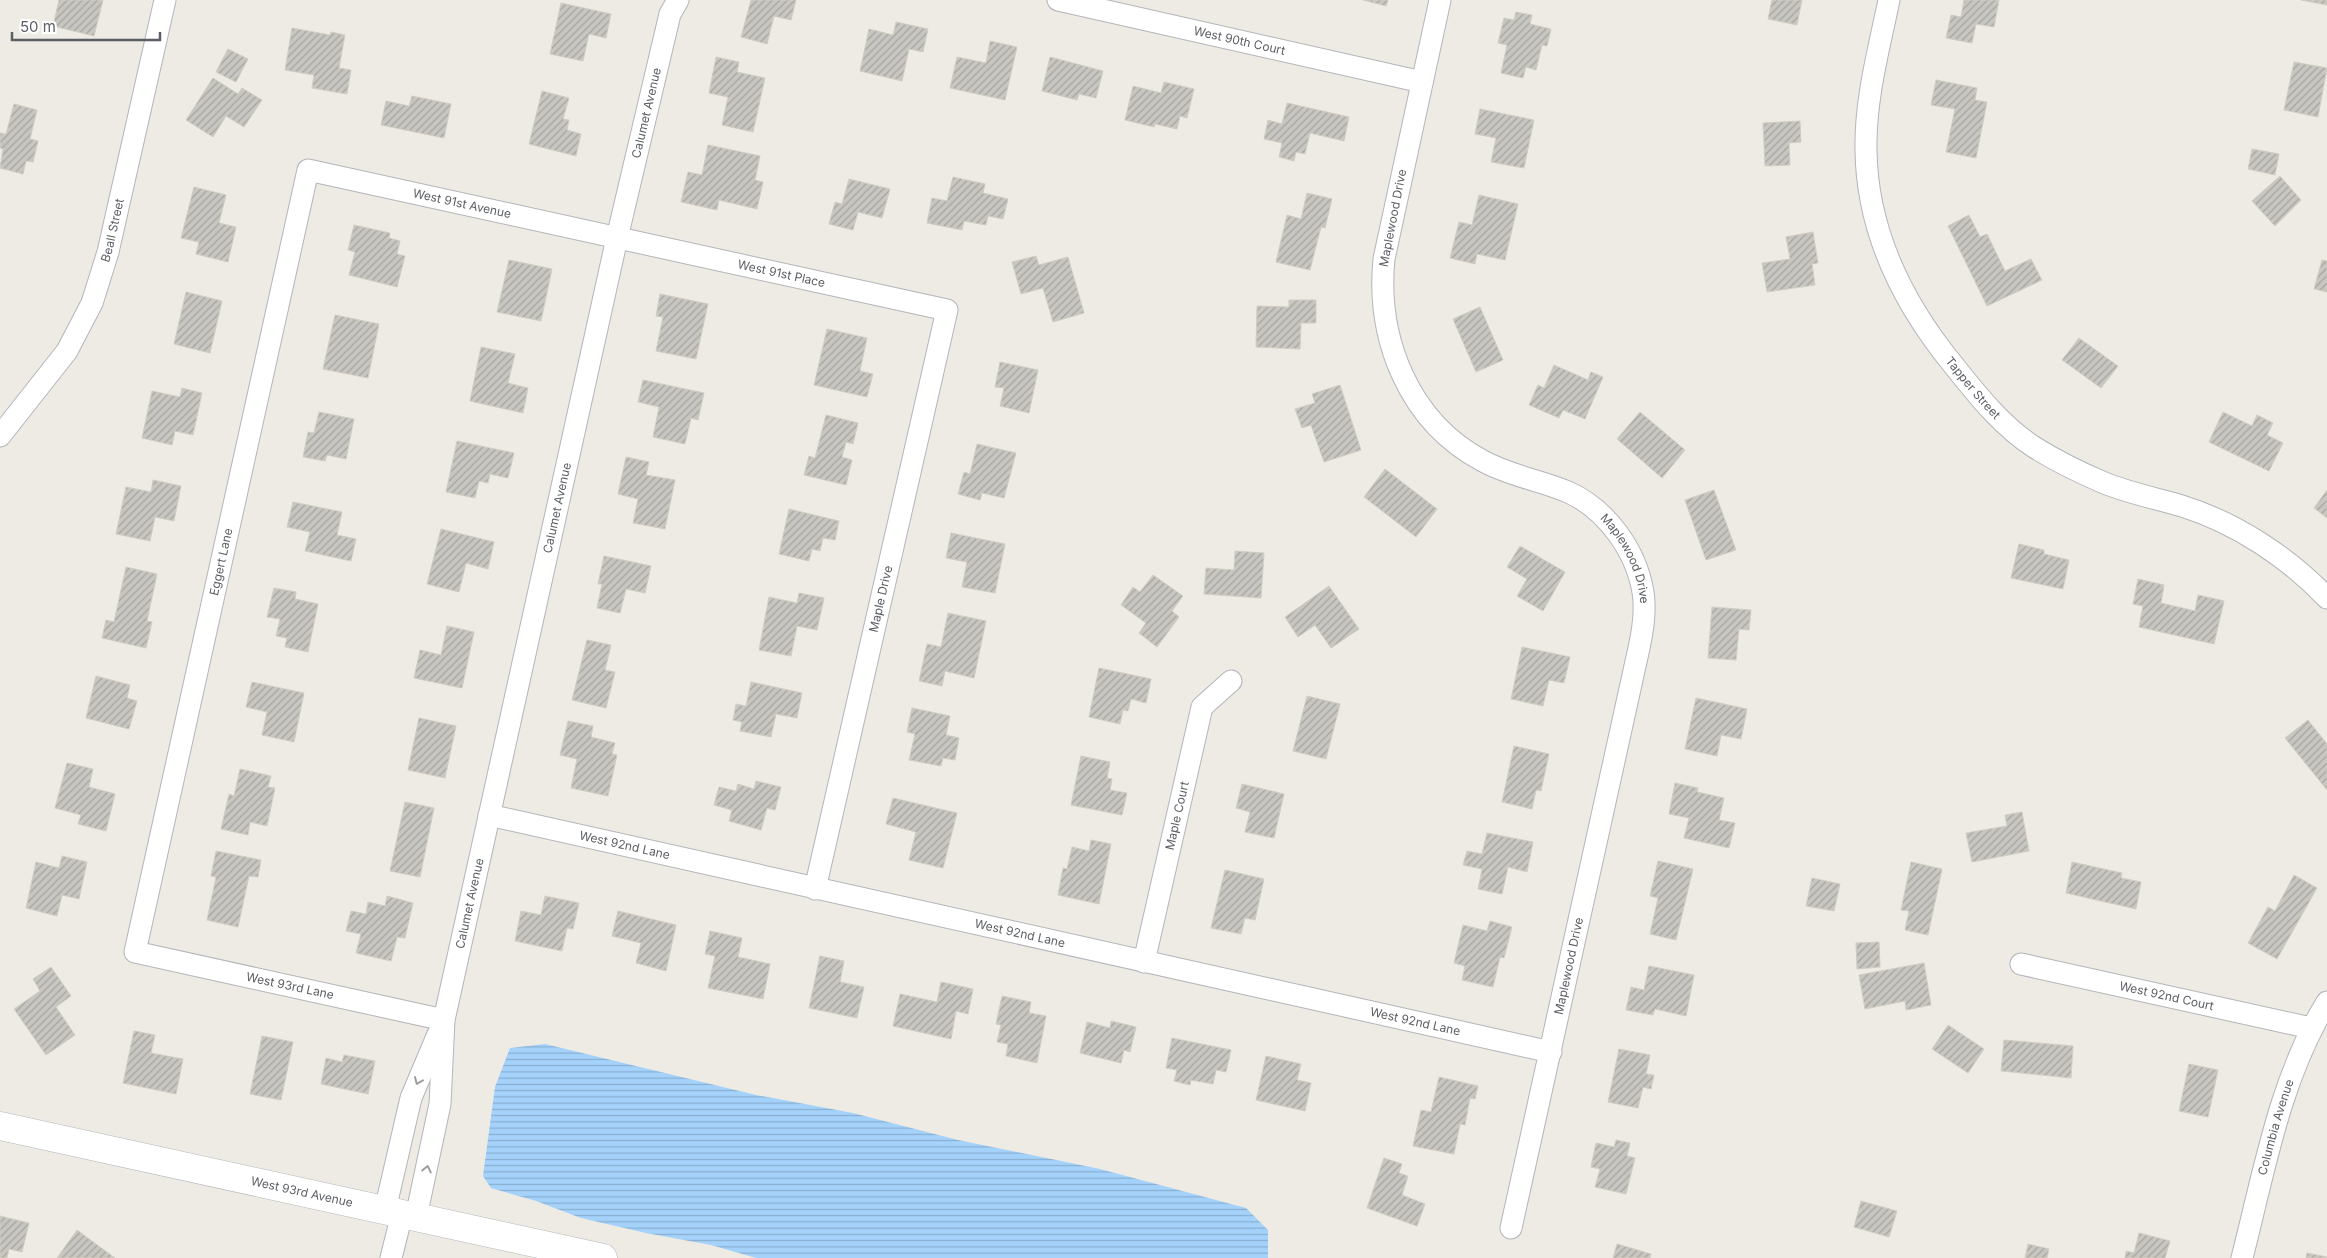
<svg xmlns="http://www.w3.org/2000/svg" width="2327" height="1258" viewBox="0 0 2327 1258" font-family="Inter,sans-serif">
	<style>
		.water { fill: url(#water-rules) }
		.building { fill: url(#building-hatch); stroke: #d2cdc1 }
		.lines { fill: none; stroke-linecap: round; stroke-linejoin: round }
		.street-casing { stroke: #b3b5ba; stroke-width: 23 }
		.secondary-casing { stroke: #b4b7bd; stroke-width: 29 }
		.street { stroke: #fff; stroke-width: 21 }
		.secondary { stroke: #fff; stroke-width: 28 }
		.oneway { stroke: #9d9ea1 }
		.labels { text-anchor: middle; stroke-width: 4.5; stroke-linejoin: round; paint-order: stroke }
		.street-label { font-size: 12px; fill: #5b5e63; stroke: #fff }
	</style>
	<defs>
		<pattern id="water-rules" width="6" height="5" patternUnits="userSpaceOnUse" patternTransform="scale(1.25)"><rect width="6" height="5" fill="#a5d2fb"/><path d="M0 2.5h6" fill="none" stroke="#89aecf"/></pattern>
		<pattern id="building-hatch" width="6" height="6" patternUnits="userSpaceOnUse" patternTransform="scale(1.25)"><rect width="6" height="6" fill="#c8c6c0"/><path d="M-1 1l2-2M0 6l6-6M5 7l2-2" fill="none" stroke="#a5a4a0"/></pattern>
	</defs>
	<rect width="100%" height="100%" fill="#edebe3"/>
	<path class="water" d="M545,1044L756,1095L853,1113L958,1140L1100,1169L1246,1208L1268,1230V1258H756L711,1245L646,1233L581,1218L536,1201L491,1188L483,1176L495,1087L510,1048Z"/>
	<path class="building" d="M59,0H103L94,36L53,26Z
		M751,0H796L791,20L774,16L767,44L741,37Z
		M1363,0H1388L1386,6Z
		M1772,0H1802L1797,25L1768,19Z
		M1964,0H1999L1994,27L1976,24L1972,43L1946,38L1951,15L1961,17Z
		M2301,0H2327V5Z
		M561,3L611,14L606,38L589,34L583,61L550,54Z
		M1516,12L1532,15L1530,24L1551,29L1547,46L1542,45L1536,70L1526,67L1523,78L1501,73L1507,45L1498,43L1504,18L1514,20Z
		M896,22L928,29L923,52L909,49L902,81L860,71L869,29L893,35Z
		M292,28L330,35L331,32L345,35L339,68L351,70L347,94L312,88L314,75L285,70Z
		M990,41L1017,47L1005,100L950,88L957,57L986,63Z
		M228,49L248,59L236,82L216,72Z
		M716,57L739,62L737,72L765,78L753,132L722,125L728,97L709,93Z
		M1050,57L1103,71L1096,98L1079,94L1077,100L1042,91Z
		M2294,62L2327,68L2318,117L2284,110Z
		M213,78L238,94L242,88L262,100L244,127L226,116L213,137L186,120Z
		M1936,80L1977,88L1975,100L1987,102L1976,158L1946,152L1955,109L1931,105Z
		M1164,82L1194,89L1187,118L1180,116L1177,129L1155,124L1154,127L1125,120L1133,86L1161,93Z
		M542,91L569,98L563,119L569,120L567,130L581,134L576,156L529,144Z
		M412,96L451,104L444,138L381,125L386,101L409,106Z
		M1287,103L1349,117L1344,141L1310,133L1305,154L1296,152L1294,161L1279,157L1282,143L1264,139L1268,120L1282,124Z
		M14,104L37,110L30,139L38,141L33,162L26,161L23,174L0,168L3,149L0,148V133L6,134Z
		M1480,109L1534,120L1524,168L1491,162L1496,138L1475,134Z
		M1800,121L1801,142L1789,143L1790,165L1765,166L1763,123Z
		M708,145L760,156L755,180L763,182L757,209L719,200L717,210L681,202L688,172L702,175Z
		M2252,149L2279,154L2275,175L2248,169Z
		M2280,176L2301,200L2275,226L2252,201Z
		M953,177L985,184L983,193L1008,199L1003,219L988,216L986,225L964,221L962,230L927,223L932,198L947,201Z
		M849,179L890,189L882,218L858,212L853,230L829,224L835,202L842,204Z
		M194,187L226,195L219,223L236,227L228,262L196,254L199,242L181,238Z
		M1307,193L1332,199L1325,228L1321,227L1310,270L1276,262L1287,215L1301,219Z
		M1479,195L1518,204L1505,260L1477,254L1475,264L1450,258L1459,222L1472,225Z
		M1969,215L1980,237L1987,234L2005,271L2031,259L2042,280L1987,306L1948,226Z
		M354,225L390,233L389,238L400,241L397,254L405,256L397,287L349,275L355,252L348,250Z
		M1813,232L1818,263L1812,264L1815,285L1767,292L1762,263L1790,259L1786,237Z
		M1036,256L1039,265L1068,257L1084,313L1053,322L1043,288L1021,294L1012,262Z
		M509,260L552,269L541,321L497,312Z
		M2322,260L2327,261V292L2314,289Z
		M186,292L222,301L210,353L174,344Z
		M660,294L708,304L696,359L656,351L663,317L656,316Z
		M1289,300H1316V323H1301L1300,349L1256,347L1257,306L1289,307Z
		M1480,307L1503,360L1476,372L1453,319Z
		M335,315L379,324L368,378L323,369Z
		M827,329L867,338L860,371L873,374L867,397L814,385Z
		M2079,338L2118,366L2101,388L2062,360Z
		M481,347L515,354L508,383L528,388L523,413L470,401Z
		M1000,362L1038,370L1029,413L1000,406L1004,388L995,387Z
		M1554,365L1588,380L1591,372L1603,377L1585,419L1563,410L1559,418L1529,405L1538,385L1544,388Z
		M643,380L704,393L698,420L691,418L685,444L653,437L659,407L638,402Z
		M1340,385L1361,450L1324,462L1311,425L1302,428L1295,409L1315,403L1312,394Z
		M182,388L202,393L193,435L175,431L172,445L142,438L152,391L180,397Z
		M319,412L354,419L346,459L327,455L325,461L303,457L308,432L314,433Z
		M1640,412L1685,450L1662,478L1617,439Z
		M2223,412L2252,426L2257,415L2273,423L2267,435L2283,443L2269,471L2209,442Z
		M826,415L858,423L853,444L846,442L842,457L852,460L846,485L804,475L809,456L815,458Z
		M457,441L514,453L508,478L490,474L488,483L479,481L475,498L446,492Z
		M977,444L1016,453L1004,498L982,493L980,500L958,494L964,472L970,474Z
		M626,457L649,462L646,475L675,480L665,529L633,523L638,499L618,494Z
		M1385,469L1437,509L1416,537L1364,497Z
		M153,480L181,486L174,521L155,517L150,541L116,534L126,487L151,492Z
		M1714,490L1736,550L1706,560L1685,500Z
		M2327,490V518L2314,508Z
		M293,502L342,512L337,535L356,539L351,561L305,551L310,532L287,527Z
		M789,509L839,521L835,540L823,538L820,551L812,549L809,561L779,554Z
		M441,529L494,542L488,569L466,563L459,592L427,584Z
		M951,533L1005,544L995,593L962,587L967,562L946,558Z
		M2019,544L2044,550V554L2069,560L2063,589L2011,578Z
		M1520,546L1565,572L1543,611L1517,596L1527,579L1507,567Z
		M1235,551L1264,553L1261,598L1204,594L1206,568L1234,570Z
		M604,556L651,566L645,593L626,589L620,613L597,608L602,584H598Z
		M126,567L157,574L147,621L152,622L146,648L102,638L106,620L114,622Z
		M1153,575L1183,596L1172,611L1179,617L1157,647L1139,633L1146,623L1121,605L1133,587L1140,592Z
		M2138,579L2164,585L2161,603L2195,611L2198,595L2224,601L2214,644L2139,627L2143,606L2133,604Z
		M1329,586L1359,629L1331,648L1315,625L1298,637L1285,617Z
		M274,588L296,592L295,599L318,604L308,652L285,647L287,638L276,636L280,619L267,617Z
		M799,593L824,598L817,630L797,626L791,656L759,650L769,597L797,603Z
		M1712,607L1751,610L1749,630L1739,629L1736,660L1708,658Z
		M948,613L986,621L974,678L945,671L942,686L919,681L927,644L941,647Z
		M447,626L474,632L462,688L414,678L420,650L441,655Z
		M587,640L611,645L605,670L615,672L606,708L572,700Z
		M1522,647L1570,657L1564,683L1549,680L1543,706L1511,699Z
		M1099,668L1151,679L1146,703L1131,699L1128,711L1123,710L1120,724L1089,717Z
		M96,676L130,685L127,698L137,701L129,729L86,718Z
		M252,682L304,693L294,742L262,735L267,712L246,707Z
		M751,682L802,693L797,718L776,714L771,737L740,731L742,722L733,720L736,704L746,706Z
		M1307,696L1340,704L1326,759L1293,751Z
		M1696,698L1747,709L1741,739L1721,735L1717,756L1685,749Z
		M912,708L950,716L946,735L959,738L955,760L943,758L941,766L909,760L915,734L907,732Z
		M419,718L456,726L445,778L408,770Z
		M2308,720L2327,744V790L2285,738Z
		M568,721L593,726L591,737L615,743L612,754L617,755L608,796L571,788L577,759L560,755Z
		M1514,746L1549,754L1541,791L1536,790L1532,809L1502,802Z
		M1081,756L1110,762L1107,778L1112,779L1110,790L1127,793L1122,815L1071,805Z
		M67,763L93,769L89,787L115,794L106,831L78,824L81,815L55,808Z
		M240,769L271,776L268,787L275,788L267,826L250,822L248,835L221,829L229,794L234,796Z
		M756,781L781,787L775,810L767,808L761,830L729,821L732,810L714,805L719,787L736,791L738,784L754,789Z
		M1675,783L1698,788L1697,792L1724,798L1719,820L1735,823L1729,848L1684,838L1689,818L1669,814Z
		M1242,784L1284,794L1274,838L1245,832L1250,812L1236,808Z
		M893,798L957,813L943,868L909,860L916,832L886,824Z
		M405,802L434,808L420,877L390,871Z
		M2022,812L2029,851L1972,862L1966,833L2007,826L2005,815Z
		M1487,833L1533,842L1527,872L1508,867L1502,894L1478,889L1482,869L1463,865L1467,851L1482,854Z
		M1091,840L1111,844L1099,904L1058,895L1063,868L1067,869L1072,847L1089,851Z
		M216,851L261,860L258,877L249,876L238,927L207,920L216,877L211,876Z
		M62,856L87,862L79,899L62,895L57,916L26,908L36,862L59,868Z
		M1658,861L1693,869L1676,940L1650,934L1658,898L1650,896Z
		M1911,862L1942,869L1928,935L1905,930L1909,911L1901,910Z
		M2072,862L2122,873L2121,878L2141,882L2136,909L2066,893Z
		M1225,870L1264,879L1255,920L1245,918L1241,934L1211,928Z
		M2294,875L2317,888L2277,959L2248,943L2268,907L2275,911Z
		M1812,878L1840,884L1834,911L1806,906Z
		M387,896L413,903L405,938L397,937L391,961L356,953L361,934L346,931L351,911L366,914L368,902L385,906Z
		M545,896L579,903L573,929L567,928L562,951L515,941L521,911L541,915Z
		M618,911L676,925L666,971L636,963L641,943L612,936Z
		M1490,921L1512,927L1504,958L1500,957L1493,987L1462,980L1465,966L1454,963L1463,925L1487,931Z
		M710,931L742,938L738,957L770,964L763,999L708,988L715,956L705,954Z
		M1879,942L1880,967L1857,969L1856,943Z
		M820,956L844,961L840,982L864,987L857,1018L809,1008Z
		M1924,963L1931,1005L1906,1010L1905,1001L1865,1009L1859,975Z
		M1649,966L1694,975L1686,1016L1655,1009L1653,1015L1626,1010L1631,987L1644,990Z
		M51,967L71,996L56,1007L75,1035L46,1055L14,1009L40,991L33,979Z
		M941,982L973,989L968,1014L956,1011L951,1039L893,1026L900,994L937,1002Z
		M1002,996L1031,1002L1029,1013L1046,1016L1037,1063L1006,1056L1008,1044L997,1042L1001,1025L996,1024Z
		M1111,1021L1136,1027L1130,1052L1124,1050L1121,1063L1080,1053L1087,1022L1110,1028Z
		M1948,1025L1984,1049L1968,1073L1932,1049Z
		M134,1031L155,1035L151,1053L183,1059L176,1094L123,1083Z
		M262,1036L293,1042L281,1100L250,1094Z
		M1172,1038L1231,1050L1226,1072L1216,1070L1213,1084L1191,1080L1190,1085L1174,1081L1177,1070L1166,1068Z
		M2004,1040L2073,1046L2071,1078L2001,1071Z
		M1619,1049L1650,1055L1646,1074L1654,1075L1651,1089L1643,1087L1638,1108L1608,1102Z
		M344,1055L375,1061L368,1094L321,1084L326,1058L342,1062Z
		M1266,1056L1301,1064L1297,1080L1311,1083L1305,1111L1256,1100Z
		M2189,1064L2218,1070L2208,1117L2179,1111Z
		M1439,1077L1478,1086L1475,1099L1470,1098L1465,1125L1460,1124L1454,1154L1413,1146L1421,1110L1431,1112Z
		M1616,1140L1630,1143L1627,1156L1635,1158L1626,1194L1595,1187L1600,1169L1591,1167L1596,1143L1614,1147Z
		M1384,1158L1402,1164L1399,1173L1408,1176L1402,1195L1425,1204L1417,1226L1367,1208Z
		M1861,1201L1897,1211L1889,1237L1854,1227Z
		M0,1216L29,1223L22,1252L9,1249L7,1258H0Z
		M77,1230L115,1258H57Z
		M2139,1233L2170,1241L2165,1258H2125L2126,1251L2134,1253Z
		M1617,1244L1651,1254L1650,1258H1613Z
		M2028,1244L2049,1249L2047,1258H2025Z
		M2307,1253L2327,1257V1258H2306Z"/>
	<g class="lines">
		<g class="street-casing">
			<g id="street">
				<path id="s1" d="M1058,0L1422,82"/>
				<path id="s2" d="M1440,0L1384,259C1376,339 1409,422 1483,461C1510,476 1540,480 1568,492C1606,509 1636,550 1643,592C1646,610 1643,630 1639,648L1511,1228"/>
				<path id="s3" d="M1889,0C1879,49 1865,99 1866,150C1867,233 1903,304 1955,367C1978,396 2003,427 2034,447C2056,461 2079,472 2102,482C2128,493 2155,498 2182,506C2236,523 2288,557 2327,598"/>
				<path id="s4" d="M0,436L67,351L92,303L108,252L165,0"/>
				<path id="s5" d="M489,815L1551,1052"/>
				<path id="s6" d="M1144,962L1202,707L1231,681"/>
				<path id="s7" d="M2021,964L2311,1028"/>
				<path id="s8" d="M444,1020L135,952L308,170L947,310L815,889"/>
				<path d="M385,1210L411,1098L438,1034"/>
				<path id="s9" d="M416,1217L440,1104L444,1020L617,238L670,14L678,0"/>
				<path d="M391,1258L402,1214"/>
				<path id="s10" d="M2242,1258C2264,1172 2280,1078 2327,1002"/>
			</g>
		</g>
		<g class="secondary-casing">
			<g id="secondary">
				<path id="s11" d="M0,1126L603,1258"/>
			</g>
		</g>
		<use href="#street" class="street"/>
		<use href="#secondary" class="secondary"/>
	</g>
	<defs><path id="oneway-chevron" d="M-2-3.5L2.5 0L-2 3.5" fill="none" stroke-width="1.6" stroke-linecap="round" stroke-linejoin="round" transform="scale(1.25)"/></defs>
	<g class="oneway">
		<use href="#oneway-chevron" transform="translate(418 1081) rotate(113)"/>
		<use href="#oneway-chevron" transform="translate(427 1169) rotate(-78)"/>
	</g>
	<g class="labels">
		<g class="street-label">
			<text dy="4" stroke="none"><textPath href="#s1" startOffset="186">West 90th Court</textPath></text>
			<text dy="4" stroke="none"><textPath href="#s9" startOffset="1129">Calumet Avenue</textPath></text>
			<text dy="4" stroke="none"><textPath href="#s8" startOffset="1275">West 91st Avenue</textPath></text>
			<text transform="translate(1393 218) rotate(-79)" y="4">Maplewood Drive</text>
			<text dy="4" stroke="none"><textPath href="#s4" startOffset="238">Beall Street</textPath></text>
			<text dy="4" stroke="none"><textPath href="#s8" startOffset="1602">West 91st Place</textPath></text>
			<text dy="4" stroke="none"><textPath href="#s3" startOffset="419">Tapper Street</textPath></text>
			<text dy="4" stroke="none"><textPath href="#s9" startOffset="724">Calumet Avenue</textPath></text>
			<text dy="4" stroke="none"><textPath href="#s8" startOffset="716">Eggert Lane</textPath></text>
			<text dy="4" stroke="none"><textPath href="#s2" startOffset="686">Maplewood Drive</textPath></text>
			<text transform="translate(881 599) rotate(-77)" y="4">Maple Drive</text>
			<text dy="4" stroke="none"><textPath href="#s6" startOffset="150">Maple Court</textPath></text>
			<text dy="4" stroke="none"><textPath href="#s5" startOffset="139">West 92nd Lane</textPath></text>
			<text dy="4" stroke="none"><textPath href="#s9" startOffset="319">Calumet Avenue</textPath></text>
			<text dy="4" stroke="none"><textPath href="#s5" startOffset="544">West 92nd Lane</textPath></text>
			<text transform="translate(1569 966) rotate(-78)" y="4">Maplewood Drive</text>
			<text transform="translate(290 986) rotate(12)" y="4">West 93rd Lane</text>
			<text dy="4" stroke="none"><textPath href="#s7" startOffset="149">West 92nd Court</textPath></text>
			<text dy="4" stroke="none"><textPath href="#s5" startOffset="949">West 92nd Lane</textPath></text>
			<text dy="4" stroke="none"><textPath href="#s10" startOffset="135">Columbia Avenue</textPath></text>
			<text dy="4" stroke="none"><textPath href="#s11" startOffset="309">West 93rd Avenue</textPath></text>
		</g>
	</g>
	<path d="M12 32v8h148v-8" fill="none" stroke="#5b5e63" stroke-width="2.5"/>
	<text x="20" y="32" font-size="15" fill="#5b5e63" stroke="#ffffff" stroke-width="4" paint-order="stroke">50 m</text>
</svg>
